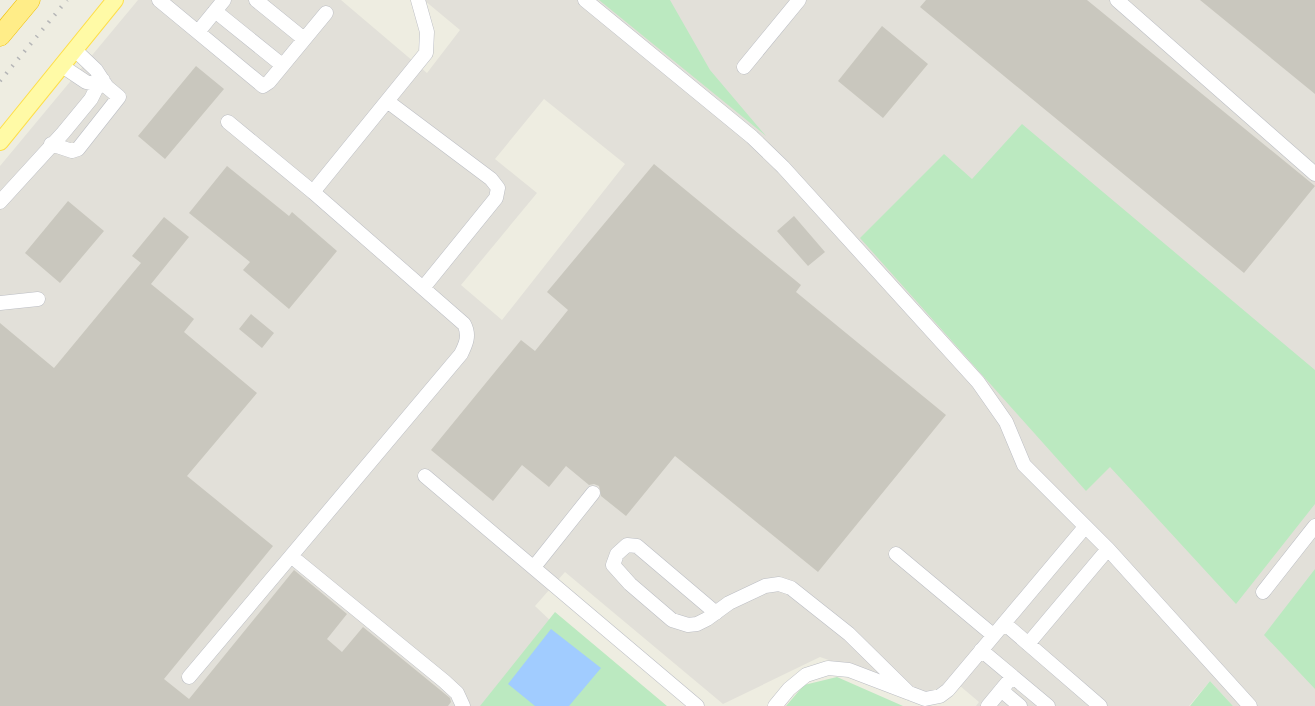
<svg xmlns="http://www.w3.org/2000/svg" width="1315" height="706" viewBox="0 0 1315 706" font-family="Mulish,sans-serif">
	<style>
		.industrial { fill: #e2e0d9; fill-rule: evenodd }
		.green { fill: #bbe9c0 }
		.water { fill: #a1ccff }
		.building { fill: #c9c7be }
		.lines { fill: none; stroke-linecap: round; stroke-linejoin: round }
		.minor-casing { stroke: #bcbec4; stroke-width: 15 }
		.major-casing { stroke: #fedf4a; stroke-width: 18 }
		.highway-casing { stroke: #f0be00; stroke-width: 21 }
		.minor { stroke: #fff; stroke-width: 14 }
		.major { stroke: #fffaa6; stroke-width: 16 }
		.highway { stroke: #ffed88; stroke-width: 20 }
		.rail { stroke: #b5b6b7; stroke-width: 4; stroke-dasharray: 1.5 8; stroke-linecap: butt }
	</style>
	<rect width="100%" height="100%" fill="#eeede1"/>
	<path class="industrial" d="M138,0H341L427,73L460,30L424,0H1315V706H1233L1210,681L1189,706H976L979,702L953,680L927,694L820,657L723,704L565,572L535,606L555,625L489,706H0V166ZM544,99L625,164L502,320L461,285L537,193L495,159Z"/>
	<path class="green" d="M599,0H670L710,70L766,136Z
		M1022,124L1315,370V504L1236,604L1110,467L1086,491L860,238L944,154L972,179Z
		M1315,569V689L1264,635Z
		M555,612L667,706H480Z
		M837,677L903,706H786L804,685Z
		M1210,681L1233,706H1190Z"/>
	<path class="water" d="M551,629L601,668L569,706H535L508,684Z"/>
	<path class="building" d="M926,0H1087L1315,186L1244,273L920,7Z
		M1200,0H1315V94Z
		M882,26L928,64L883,118L838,81Z
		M196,66L224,89L165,159L138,136Z
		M654,164L801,285L796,292L946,415L818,572L675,456L626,516L601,496L599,486L594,484L589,485L566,466L549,487L522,465L493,501L431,450L521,340L535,351L568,310L547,292Z
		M227,166L289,216L292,212L337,251L289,309L243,270L250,262L189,213Z
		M68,201L104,231L60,283L25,253Z
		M794,216L825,252L808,266L777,231Z
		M164,217L189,237L151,284L194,319L184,332L257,393L187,476L273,546L164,679L189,699L294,570L347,614L327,639L342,652L363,627L450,698L451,702L448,706H0V323L54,368L141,263L132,256Z
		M251,314L274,333L262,348L239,329Z"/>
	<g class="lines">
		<g class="minor-casing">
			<path id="minor" d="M159,0L263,86L269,82L326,13
				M256,0L304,39
				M418,0L427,32L426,53L313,192L464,324C470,335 466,344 461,354L291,556L444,681L457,693L463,706
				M585,0L752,137L783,167L978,382L1006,422L1024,465L1108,549L1250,706
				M1117,0L1315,174
				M215,11L282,65
				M198,32L224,0
				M62,66L86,82L104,86
				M744,67L799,0
				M387,101L491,179L498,188L496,198L423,288
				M228,122L313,192
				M51,144L72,151L78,149L119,97L107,87L96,70L75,50
				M0,202L63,133L91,99L98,85L103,80
				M0,303L38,299
				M425,476L697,706
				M896,554L993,635
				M534,567L593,493
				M1263,592L1315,526
				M716,613L637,546L627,545L617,554L613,565L630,584L672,620L688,625L697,624L707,619L729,603L765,586L779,584L791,588L849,634L909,693
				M1004,623L1100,706
				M1028,644L1108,549
				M981,650L1048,706
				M189,677L291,556
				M1001,690L1020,706
				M775,706L789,689L806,675L828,668L849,670L925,699L940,696L948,690L1085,527
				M988,706L1012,677"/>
		</g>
		<g class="major-casing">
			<path id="major" d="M0,142L115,0"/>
		</g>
		<g class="highway-casing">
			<path id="highway" d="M0,36L30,0"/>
		</g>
		<use href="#minor" class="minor"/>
		<use href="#major" class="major"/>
		<use href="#highway" class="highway"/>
		<path class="rail" d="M0,81L67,0"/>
	</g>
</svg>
